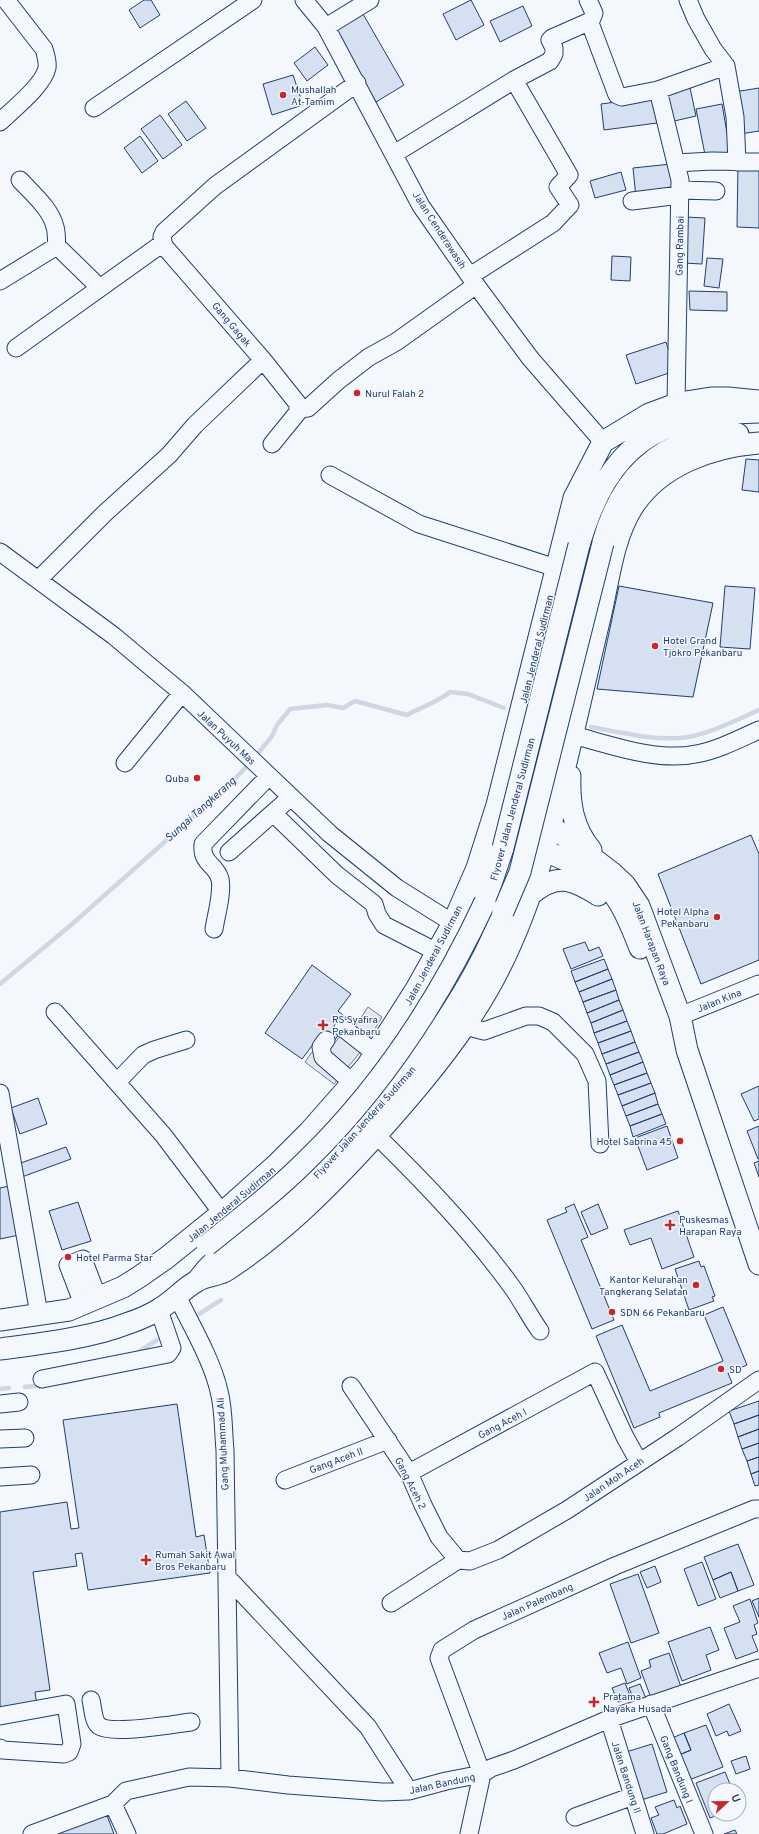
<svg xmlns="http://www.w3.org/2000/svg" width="759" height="1834" viewBox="0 0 759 1834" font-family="Overpass,sans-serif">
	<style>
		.parking { fill: #e3e8f0; stroke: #687fa3 }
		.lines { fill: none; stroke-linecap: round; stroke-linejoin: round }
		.stream { stroke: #cfd7e4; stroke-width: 4.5 }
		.building { fill: #d5e0f0; stroke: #1d3f73 }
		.minor-casing { stroke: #1d3f73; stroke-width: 19 }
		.major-casing { stroke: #1d3f73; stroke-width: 23 }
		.minor { stroke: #f4f7fb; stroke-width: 17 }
		.major { stroke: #f4f7fb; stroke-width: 21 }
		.major-bridge-casing { stroke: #1d3f73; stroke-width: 23; stroke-linecap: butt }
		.major-bridge { stroke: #f4f7fb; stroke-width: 21 }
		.poi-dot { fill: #c62828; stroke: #f4f7fb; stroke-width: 1.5 }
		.labels { text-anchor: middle; stroke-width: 3; stroke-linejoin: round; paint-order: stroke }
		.poi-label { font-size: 10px; fill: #1d3f73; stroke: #f4f7fb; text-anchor: start }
		.street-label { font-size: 10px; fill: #1d3f73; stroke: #f4f7fb }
		.water-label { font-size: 11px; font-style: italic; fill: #1d3f73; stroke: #f4f7fb }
	</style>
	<rect width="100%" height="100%" fill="#f4f7fb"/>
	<path class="parking" d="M368,1007L382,1017L362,1050L334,1084L305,1062L312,1052L322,1059L341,1035L347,1039Z"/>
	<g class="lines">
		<path class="stream" d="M591,727C619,732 650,740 679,738C706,736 734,721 759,710
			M255,757L272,736L277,725L290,709L327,705L343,708L355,701L407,715C421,707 438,702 450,692L468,694L504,708
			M0,984L71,925L230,784L250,763
			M199,1314L221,1300
			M140,1351L157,1340
			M62,1383L82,1379
			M25,1387L35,1386
			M0,1389L9,1388"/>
	</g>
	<path class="building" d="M144,0H151L160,15L140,28L129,10Z
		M471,0L484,25L456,40L443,14Z
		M523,6L532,26L500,42L490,21Z
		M363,14L404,85L376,102L335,30Z
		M315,47L328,65L307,81L294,63Z
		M293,75L303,105L272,115L263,84Z
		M689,83L696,116L670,122L663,89Z
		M759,88V131L740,134L734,92Z
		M653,97L657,123L604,130L601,104Z
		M186,101L206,128L187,141L168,114Z
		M722,104L731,156L706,160L696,109Z
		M160,115L182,145L163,159L141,129Z
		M140,136L158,161L142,173L124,148Z
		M671,164L675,193L636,198L633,168Z
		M738,164L759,165V228L737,227Z
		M621,172L626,190L595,198L590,181Z
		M686,217L705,218L702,264L683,263Z
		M612,256L631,257L630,281L611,280Z
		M707,258L723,259L719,288L704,286Z
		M689,291L727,292V311L690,310Z
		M666,342L675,371L636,384L626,355Z
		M746,459L759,460V492L742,490Z
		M619,586L713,603L693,697L597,689Z
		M725,586L755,588L750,649L720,647Z
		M751,835L759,854V960L701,984L658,874Z
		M585,942L589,951L599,947L603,956L571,969L563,949Z
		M604,959L608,969L575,982L571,971Z
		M312,965L351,994L338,1011L349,1020L332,1044L320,1035L302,1059L265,1033Z
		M608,969L612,979L579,992L575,982Z
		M612,979L616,990L583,1002L579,992Z
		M616,990L619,1000L587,1013L583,1002Z
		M619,1000L623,1010L591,1023L587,1013Z
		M623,1010L627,1021L594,1033L591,1023Z
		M627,1021L631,1031L598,1043L594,1033Z
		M631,1031L635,1042L602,1054L598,1043Z
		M635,1042L639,1052L606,1064L602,1054Z
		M639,1052L643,1062L610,1075L606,1064Z
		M643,1062L647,1073L614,1085L610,1075Z
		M647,1073L651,1083L618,1095L614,1085Z
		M651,1083L655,1093L622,1106L618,1095Z
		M759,1086V1119L754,1121L741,1094Z
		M655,1093L658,1104L626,1116L622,1106Z
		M38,1098L47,1124L20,1134L11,1108Z
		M658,1104L662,1114L630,1126L626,1116Z
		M662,1114L666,1124L633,1137L630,1126Z
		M667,1126L678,1158L647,1170L635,1138Z
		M759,1126V1159H758L747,1131Z
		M66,1147L71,1159L19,1178L15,1165Z
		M759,1161V1177L754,1163Z
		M14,1185L24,1234L0,1239V1188Z
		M78,1202L91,1241L62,1250L49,1211Z
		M574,1204L588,1237L581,1240L614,1320L592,1329L547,1220L567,1212L565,1208Z
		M598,1204L608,1228L591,1235L581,1212Z
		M678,1211L694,1257L662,1269L651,1238L630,1245L624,1230Z
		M699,1261L701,1267L704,1266L715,1296L712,1297L714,1301L689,1310L675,1269Z
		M723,1307L747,1365L728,1373L732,1383L659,1413L660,1417L634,1428L596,1336L622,1325L650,1391L723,1361L704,1315Z
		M759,1401V1415L734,1424L729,1411Z
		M177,1404L196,1537L204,1535L210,1573L88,1590L82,1553L75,1554L77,1566L33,1572L50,1690L35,1692L37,1705L0,1710V1512L67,1502L71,1529L79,1528L63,1420Z
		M759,1415V1429L738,1437L734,1424Z
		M759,1429V1443L742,1449L738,1437Z
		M759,1443V1457L747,1461L742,1449Z
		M759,1457V1471L751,1474L747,1461Z
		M759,1471V1485L755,1486L751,1474Z
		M738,1544L754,1585L738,1591L731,1572L713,1580L704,1557Z
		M702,1562L716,1599L698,1606L684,1569Z
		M655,1566L661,1582L647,1588L640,1572Z
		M731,1572L738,1591L720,1598L713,1580Z
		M638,1574L659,1633L631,1643L610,1584Z
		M759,1598V1617L752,1601Z
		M750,1599L758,1623L754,1625L757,1634L752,1636L758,1651L736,1659L724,1628L740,1622L733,1606Z
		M710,1627L719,1650L706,1655L711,1670L682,1681L668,1642Z
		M628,1642L641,1678L627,1684L621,1668L607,1673L599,1653Z
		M669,1653L681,1687L651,1698L641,1671L651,1667L649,1660Z
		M625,1683L631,1698L618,1702L612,1688Z
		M640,1684L647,1701L636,1705L629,1688Z
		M729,1704L741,1731L729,1736L727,1731L716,1736L707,1714Z
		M706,1725L723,1767L689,1780L679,1755L691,1750L684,1733Z
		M684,1733L691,1750L679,1755L672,1738Z
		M652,1744L667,1792L641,1800L626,1752Z
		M746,1756L750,1769L736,1774L731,1761Z
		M725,1772L732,1789L715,1790V1814H721L710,1818L696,1783Z
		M674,1800L677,1808L680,1806L687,1824L663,1834H657L651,1818L659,1815L655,1807Z
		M105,1810L114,1834H44Z
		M735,1830L737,1834H724Z"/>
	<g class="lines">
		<g class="minor-casing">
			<path id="minor" d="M304,0L326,27L421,206L476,285L530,358L603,442
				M588,0L594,13L590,23
				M688,0L696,19L713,49L726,66L735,117L737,162
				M326,27L370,0
				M658,90L680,180L676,404
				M94,108L253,0
				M0,122C13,109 43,86 47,68C48,61 46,56 44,49L6,0
				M394,154L514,80L550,61L554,54V48L550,40L552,38L586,23H590L617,95L622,97L658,90L726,66
				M676,163L712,161L759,162
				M680,190L716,191
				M632,201L680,195
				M57,246L100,288
				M470,276L553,223L570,205L558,187L569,175L514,80
				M0,281L57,246C56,240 57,233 55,227C51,209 32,193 20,180
				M16,348L163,243
				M263,360L298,404V412L272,444
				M299,409L308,408L339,380L369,357L396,342L476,285
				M330,475L419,524L556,568
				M0,552L114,636L146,663L182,693L330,834L397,888L453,923
				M38,580L105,513L169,455L195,425L263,360L164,246L162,237L164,232L215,186L357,83
				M573,735C611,745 657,762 696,754C718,750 739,739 759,730
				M125,763L182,693
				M273,813L337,875L374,904L377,914L384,925L437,952
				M229,852L291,797
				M214,929C216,916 223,892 220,879C216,864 201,864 203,844L269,776
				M55,1012L164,1136L222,1213
				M680,1016L759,984
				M465,1026L484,1031L526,1016H539L553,1022L585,1054L597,1081L600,1144
				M343,1028L375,1053
				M326,1040L321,1047L323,1057L353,1083
				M117,1082L143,1055L154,1050L186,1040
				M0,1093L39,1314
				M376,1135C425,1183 472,1232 512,1287C522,1301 530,1317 540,1331
				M177,1296C191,1325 212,1360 219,1391C224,1410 223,1430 225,1450L230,1778
				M83,1304L68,1265L83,1259L98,1298
				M42,1379L168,1354L172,1348L159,1310
				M351,1386L409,1473L423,1505L439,1537L458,1560
				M0,1404L19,1402
				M0,1439L25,1438
				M409,1473L595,1372L625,1437L639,1462
				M0,1477L31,1475
				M285,1480L388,1440
				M458,1560L470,1561L498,1550L567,1510L678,1437L759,1380
				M227,1577L368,1727L409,1791
				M391,1603L458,1560
				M91,1700C93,1708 93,1721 99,1726C112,1735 174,1724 191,1722
				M651,1704L704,1834
				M0,1716L66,1704L72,1744L69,1752L64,1754L2,1750L0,1748
				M609,1719L645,1834
				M482,1774L440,1661L439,1658L442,1650L474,1630L615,1566L754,1509H759
				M113,1804L127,1834
				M575,1817L633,1796
				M32,1834L113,1804L126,1791L189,1777L230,1778L288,1785L382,1792L409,1791L446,1781L482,1774L491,1768L514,1760L609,1719L759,1668
				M469,1834L482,1774"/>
		</g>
		<g class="major-casing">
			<path id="major" d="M603,542C616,496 642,456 690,441C705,436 722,435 738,434
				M579,545C609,444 656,414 759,412
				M570,776C569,804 573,828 591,850
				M497,805L550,825L611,872L625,885L639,906L680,1016L687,1050L759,1264
				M531,846C557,855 599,873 615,896C626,911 633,931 640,948
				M530,895C556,873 571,878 598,895
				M485,902L503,848
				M198,1280C212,1260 231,1248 249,1233C267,1219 284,1206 301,1191C325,1169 346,1145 367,1121C422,1058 473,991 503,912
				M0,1320L69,1310L123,1287L139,1277L165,1259L222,1213L278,1163L309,1132L367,1066L415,991L453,923L477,868L497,805L574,498L603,442L649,414L679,403L711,398H728L759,401
				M0,1349C38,1344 91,1338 126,1324C138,1320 151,1315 161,1308C174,1300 184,1288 197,1281C207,1275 218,1276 227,1270C282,1234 327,1189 371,1141C405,1103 439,1064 468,1021C503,971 527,910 544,851C565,772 582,692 601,613C609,578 613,539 632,508C659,465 711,447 759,443"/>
		</g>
		<use href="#minor" class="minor"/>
		<use href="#major" class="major"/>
		<g class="major-bridge-casing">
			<path id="major-bridge" d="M503,848L579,545
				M503,912L520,872L603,543
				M207,1245C241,1218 276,1191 307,1160C382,1087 441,996 485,902"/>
		</g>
		<use href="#major-bridge" class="major-bridge"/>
	</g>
	<g class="poi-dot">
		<circle cx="283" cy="95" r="4"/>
		<circle cx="357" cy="393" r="4"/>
		<circle cx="655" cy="646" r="4"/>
		<circle cx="197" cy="778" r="4"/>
		<circle cx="717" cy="917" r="4"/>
		<path d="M321 1019h4v4h4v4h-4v4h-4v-4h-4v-4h4z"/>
		<circle cx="680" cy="1141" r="4"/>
		<path d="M668 1219h4v4h4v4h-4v4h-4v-4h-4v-4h4z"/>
		<circle cx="68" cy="1257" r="4"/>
		<circle cx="696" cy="1285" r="4"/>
		<circle cx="612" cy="1312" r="4"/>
		<circle cx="721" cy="1369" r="4"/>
		<path d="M144 1554h4v4h4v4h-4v4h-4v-4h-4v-4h4z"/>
		<path d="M592 1696h4v4h4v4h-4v4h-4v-4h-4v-4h4z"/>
	</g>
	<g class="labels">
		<g class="poi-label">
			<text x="291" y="93">Mushallah<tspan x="291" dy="12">At-Tamim</tspan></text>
			<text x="365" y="397">Nurul Falah 2</text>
			<text x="663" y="644">Hotel Grand<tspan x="663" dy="12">Tjokro Pekanbaru</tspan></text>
			<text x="189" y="782" text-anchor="end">Quba</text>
			<text x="709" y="915" text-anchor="end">Hotel Alpha<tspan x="709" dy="12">Pekanbaru</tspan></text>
			<text x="332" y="1023">RS Syafira<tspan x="332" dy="12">Pekanbaru</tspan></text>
			<text x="672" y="1145" text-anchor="end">Hotel Sabrina 45</text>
			<text x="679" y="1223">Puskesmas<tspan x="679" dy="12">Harapan Raya</tspan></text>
			<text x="76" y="1261">Hotel Parma Star</text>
			<text x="688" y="1283" text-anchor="end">Kantor Kelurahan<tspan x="688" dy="12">Tangkerang Selatan</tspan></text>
			<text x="620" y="1316">SDN 66 Pekanbaru</text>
			<text x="729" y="1373">SD</text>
			<text x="155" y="1558">Rumah Sakit Awal<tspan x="155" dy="12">Bros Pekanbaru</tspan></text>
			<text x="603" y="1700">Pratama<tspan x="603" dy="12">Nayaka Husada</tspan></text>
		</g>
		<g class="street-label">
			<text transform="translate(440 230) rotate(57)" y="4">Jalan Cenderawasih</text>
			<text transform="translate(679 246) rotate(-89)" y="4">Gang Rambai</text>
			<text transform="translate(232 324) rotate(50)" y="4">Gang Gagak</text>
			<text transform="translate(536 649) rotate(-76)" y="4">Jalan Jenderal Sudirman</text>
			<text transform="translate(227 737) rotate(43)" y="4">Jalan Puyuh Mas</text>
			<text transform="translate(512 809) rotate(-75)" y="4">Flyover Jalan Jenderal Sudirman</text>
			<text transform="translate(652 943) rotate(69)" y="4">Jalan Harapan Raya</text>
			<text transform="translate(433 955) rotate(-62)" y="4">Jalan Jenderal Sudirman</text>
			<text transform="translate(719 1000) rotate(-22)" y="4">Jalan Kina</text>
			<text transform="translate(364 1122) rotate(-48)" y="4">Flyover Jalan Jenderal Sudirman</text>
			<text transform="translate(231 1204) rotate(-40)" y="4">Jalan Jenderal Sudirman</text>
			<text transform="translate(502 1423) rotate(-28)" y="4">Gang Aceh I</text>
			<text transform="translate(222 1444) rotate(-93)" y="4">Gang Muhammad Ali</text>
			<text transform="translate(336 1460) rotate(-21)" y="4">Gang Aceh II</text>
			<text transform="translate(613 1479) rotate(-34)" y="4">Jalan Moh Aceh</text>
			<text transform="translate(411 1483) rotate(63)" y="4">Gang Aceh 2</text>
			<text transform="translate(537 1601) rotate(-24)" y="4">Jalan Palembang</text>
			<text transform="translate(677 1769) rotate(68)" y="4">Gang Bandung I</text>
			<text transform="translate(627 1777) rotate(72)" y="4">Jalan Bandung II</text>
			<text transform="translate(442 1783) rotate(-12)" y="4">Jalan Bandung</text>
		</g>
		<g class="water-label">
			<text transform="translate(200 809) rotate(-42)" y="4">Sungai Tangkerang</text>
		</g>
	</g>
	<g transform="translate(727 1802) rotate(68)"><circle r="19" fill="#f4f7fb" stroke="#9eadc5"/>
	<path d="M0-3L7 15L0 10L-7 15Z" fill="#c62828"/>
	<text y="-6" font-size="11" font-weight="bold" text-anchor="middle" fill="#1d3f73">U</text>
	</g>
</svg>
